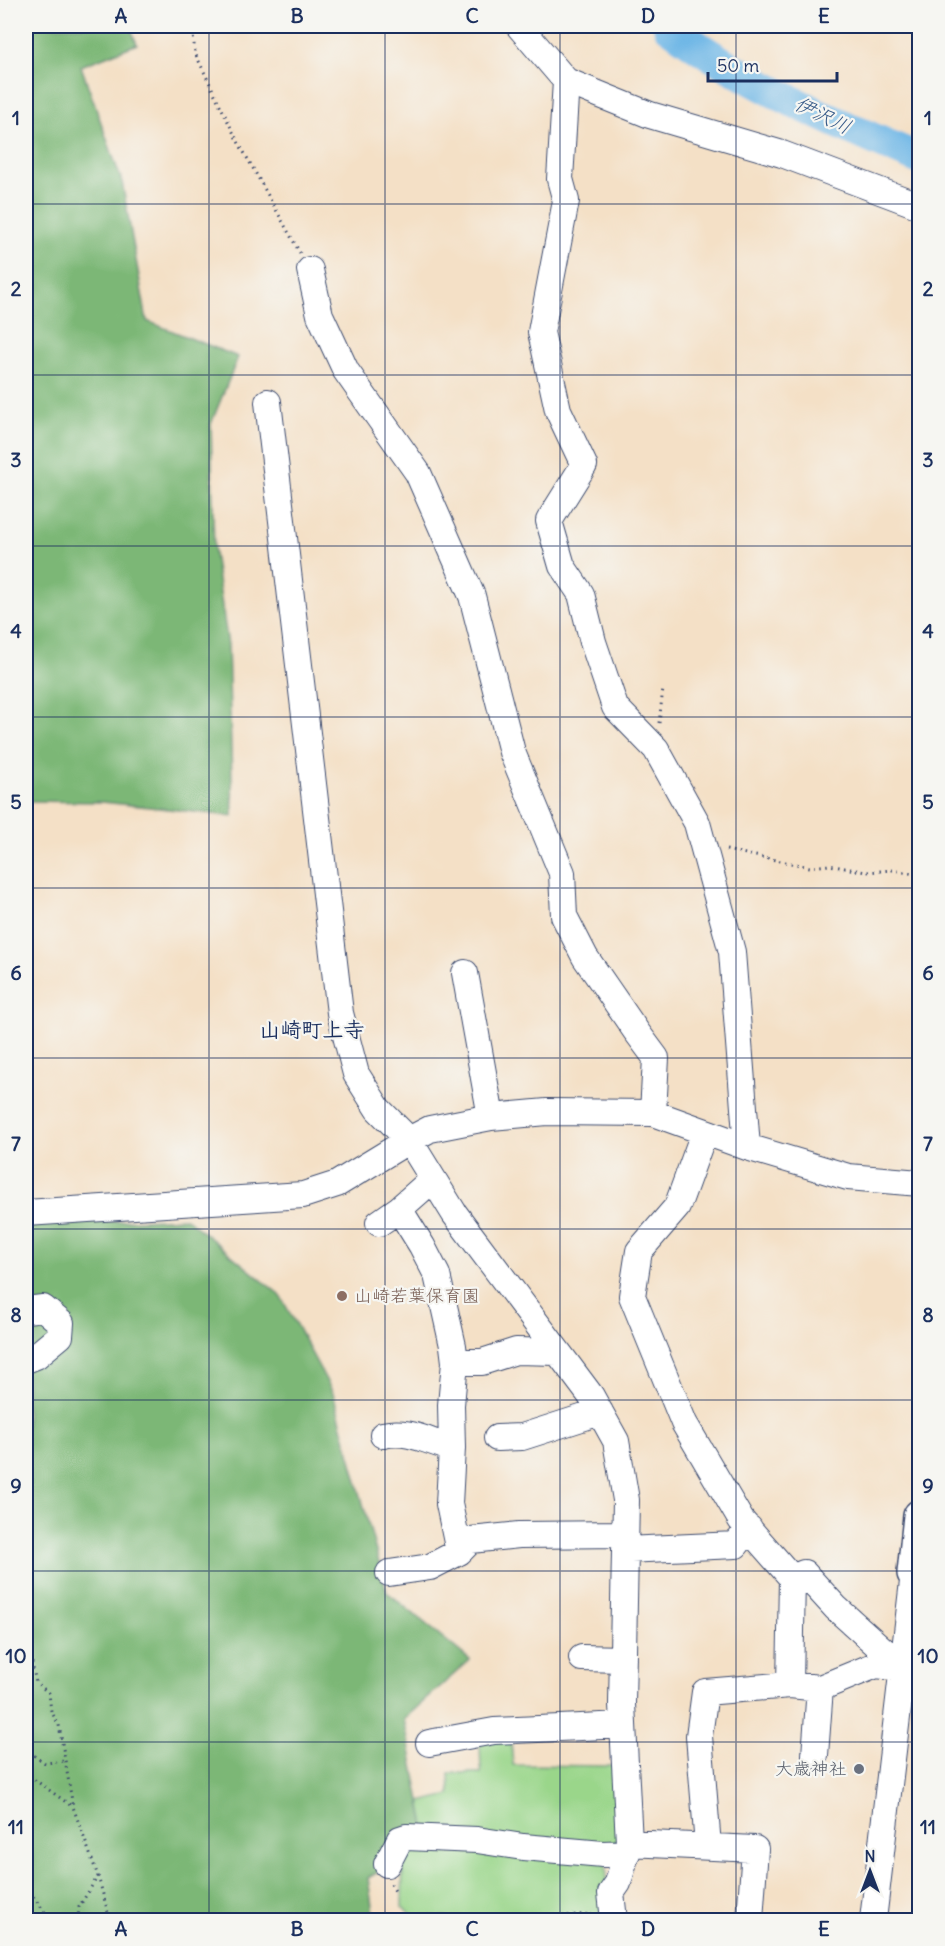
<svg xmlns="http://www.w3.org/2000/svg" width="945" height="1946" viewBox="0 0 945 1946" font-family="Delius,'Klee One',sans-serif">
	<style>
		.green { fill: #9ad68a; stroke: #5a8274; stroke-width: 1.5 }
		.forest { fill: #7bb776; stroke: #4b736a; stroke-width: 1.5 }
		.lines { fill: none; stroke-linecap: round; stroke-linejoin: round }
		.river { stroke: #6fb7e6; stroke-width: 32 }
		.minor-casing { stroke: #3c4a6e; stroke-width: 28 }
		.major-casing { stroke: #3c4a6e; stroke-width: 36 }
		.path { stroke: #3c4a6e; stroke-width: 3; stroke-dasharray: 1.5 4.5; stroke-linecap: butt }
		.minor { stroke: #fff; stroke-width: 26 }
		.major { stroke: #fff; stroke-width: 33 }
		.grid { fill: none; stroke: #1b2f5e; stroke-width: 1.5; stroke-opacity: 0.55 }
		.education-dot { fill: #8d6e63; stroke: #f6f6f2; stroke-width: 2 }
		.worship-dot { fill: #6b7280; stroke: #f6f6f2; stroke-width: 2 }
		.labels { text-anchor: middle; stroke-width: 4.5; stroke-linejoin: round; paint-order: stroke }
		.education-label { font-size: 18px; fill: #785e54; stroke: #f6f6f2; text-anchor: start }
		.worship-label { font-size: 18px; fill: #5b616d; stroke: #f6f6f2; text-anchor: end }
		.water-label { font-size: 20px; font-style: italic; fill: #345887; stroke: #f6f6f2 }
		.quarter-label { font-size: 21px; font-weight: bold; fill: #1b2f5e; stroke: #f6f6f2 }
		.neatline { fill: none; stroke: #1b2f5e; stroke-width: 2 }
		.grid-label { font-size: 20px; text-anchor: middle; font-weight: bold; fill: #1b2f5e }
	</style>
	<rect width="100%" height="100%" fill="#f6f6f2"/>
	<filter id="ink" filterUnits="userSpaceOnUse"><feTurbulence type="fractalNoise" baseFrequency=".0167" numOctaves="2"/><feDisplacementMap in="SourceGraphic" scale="12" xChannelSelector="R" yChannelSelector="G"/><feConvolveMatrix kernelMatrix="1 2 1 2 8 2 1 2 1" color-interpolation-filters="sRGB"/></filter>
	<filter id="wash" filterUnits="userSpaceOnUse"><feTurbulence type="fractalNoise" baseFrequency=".008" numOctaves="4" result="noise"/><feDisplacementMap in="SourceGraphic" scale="24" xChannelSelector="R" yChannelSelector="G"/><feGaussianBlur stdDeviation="1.35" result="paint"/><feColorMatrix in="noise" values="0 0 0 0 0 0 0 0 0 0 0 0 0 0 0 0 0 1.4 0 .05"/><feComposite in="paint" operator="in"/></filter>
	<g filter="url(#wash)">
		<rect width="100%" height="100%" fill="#f4e0c6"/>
		<path class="green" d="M511,1739L513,1765L618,1766L621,1861H606L609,1920H449L448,1917L415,1916L402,1907L403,1857L428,1842L420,1802L450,1795L449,1773H481L480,1742Z"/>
		<path class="forest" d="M26,26H130L137,44L81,66L122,182L147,321L238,357L211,424L214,553L228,645L233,816L102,802L26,801Z
			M186,1218L280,1295L333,1393L387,1592L470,1660L404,1719L428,1842L368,1878L374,1920H26V1225Z"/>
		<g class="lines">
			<path class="river" d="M669,26C744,83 833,122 920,159"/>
		</g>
	</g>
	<g filter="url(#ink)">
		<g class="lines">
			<g class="minor-casing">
				<path id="minor" d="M519,26L566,81L650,115L782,154L920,206
					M566,81L560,179L566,201L541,332L558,410L584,465L549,521L562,566L581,594L593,642L615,707L656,749L697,823L732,952L747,1147
					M310,270L320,315L346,371L418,473L472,596L512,752L562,873L564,916L585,957L636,1031L656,1058L653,1113
					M268,402L340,1013L356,1074L378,1109L409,1140L454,1213L591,1396L616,1441L626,1500L622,1704L629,1843L755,1849L750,1920
					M465,973L491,1117
					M704,1133L677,1207L639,1251L632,1296L684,1423L741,1520L792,1578L790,1685
					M399,1209L422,1246L437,1275L453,1346L455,1362L451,1405L452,1448L449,1504L459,1552
					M26,1213L303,1195L337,1184L409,1140L430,1129L491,1117L547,1112L653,1113L747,1147L848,1177L920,1183
					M379,1223L399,1209L433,1179
					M26,1310L43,1308L61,1323L60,1336L36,1356L26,1360
					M455,1362H482L516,1351L558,1352
					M383,1435C409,1429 428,1442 452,1448
					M497,1438L522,1437L600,1412
					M625,1550L736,1545L749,1528
					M389,1573L430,1567L459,1552L471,1540L519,1535L625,1534
					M582,1658L623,1659
					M429,1743L494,1731L623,1725
					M815,1755L820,1688
					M708,1846L699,1736L705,1692L790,1685L820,1688L876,1665L903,1668L836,1608L804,1573L792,1578
					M387,1864L400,1839L406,1837L477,1840L523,1847L603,1854L627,1853
					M614,1920L611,1893L618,1883L629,1843
					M873,1920L914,1573"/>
			</g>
			<g class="major-casing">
				<path id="major" d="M920,1516L914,1573L920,1574"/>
			</g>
			<path class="path" d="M192,26L195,53L235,136L300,253
				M659,723L663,689
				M726,850L810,867L829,865L866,872L893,870L920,875
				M26,1633L36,1683L49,1693L51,1711L59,1725L73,1807L98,1876L79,1907L78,1920
				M26,1741L29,1752H26
				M29,1752L45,1763L65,1761
				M26,1771L35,1780L73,1807
				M98,1876L110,1920
				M391,1884L396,1893
				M26,1887L51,1920
				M496,1920L592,1914"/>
			<use href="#minor" class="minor"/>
			<use href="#major" class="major"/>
		</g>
	</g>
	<path class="grid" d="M209,26V1920M385,26V1920M560,26V1920M736,26V1920M26,204H920M26,375H920M26,546H920M26,717H920M26,888H920M26,1058H920M26,1229H920M26,1400H920M26,1571H920M26,1742H920"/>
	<circle class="education-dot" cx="342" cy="1296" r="6"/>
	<circle class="worship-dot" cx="859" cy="1769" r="6"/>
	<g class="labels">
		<g class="education-label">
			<text x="354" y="1302">山崎若葉保育園</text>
		</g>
		<g class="worship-label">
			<text x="847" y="1775">大歳神社</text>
		</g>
		<g class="water-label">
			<text transform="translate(823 115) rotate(26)" y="7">伊沢川</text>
		</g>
		<g class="quarter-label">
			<text x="312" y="1037">山崎町上寺</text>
		</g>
	</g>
	<rect width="945" height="1946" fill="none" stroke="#f6f6f2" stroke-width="66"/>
	<g transform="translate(870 1871)" stroke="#f6f6f2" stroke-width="4.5" paint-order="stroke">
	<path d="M0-4.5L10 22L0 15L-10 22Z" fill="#1b2f5e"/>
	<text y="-9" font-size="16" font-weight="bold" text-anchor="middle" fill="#1b2f5e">N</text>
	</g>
	<path d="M708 72v9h129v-9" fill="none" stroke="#1b2f5e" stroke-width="3"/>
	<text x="717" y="72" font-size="18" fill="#1b2f5e" stroke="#f6f6f2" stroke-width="4.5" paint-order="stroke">50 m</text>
	<rect x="33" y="33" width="879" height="1880" class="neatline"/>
	<g class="grid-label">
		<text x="121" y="23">A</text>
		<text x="297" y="23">B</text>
		<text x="472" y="23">C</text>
		<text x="648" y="23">D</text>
		<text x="824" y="23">E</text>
		<text x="16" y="125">1</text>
		<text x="928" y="125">1</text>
		<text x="16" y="296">2</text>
		<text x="928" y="296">2</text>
		<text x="16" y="467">3</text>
		<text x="928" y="467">3</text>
		<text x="16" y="638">4</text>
		<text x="928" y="638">4</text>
		<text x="16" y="809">5</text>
		<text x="928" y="809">5</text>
		<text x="16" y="980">6</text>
		<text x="928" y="980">6</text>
		<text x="16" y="1151">7</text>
		<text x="928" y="1151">7</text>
		<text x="16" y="1322">8</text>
		<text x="928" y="1322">8</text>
		<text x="16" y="1493">9</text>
		<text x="928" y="1493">9</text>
		<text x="16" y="1663">10</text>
		<text x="928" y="1663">10</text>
		<text x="16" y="1834">11</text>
		<text x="928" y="1834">11</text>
		<text x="121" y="1936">A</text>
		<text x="297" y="1936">B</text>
		<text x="472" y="1936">C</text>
		<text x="648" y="1936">D</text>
		<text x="824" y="1936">E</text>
	</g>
</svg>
